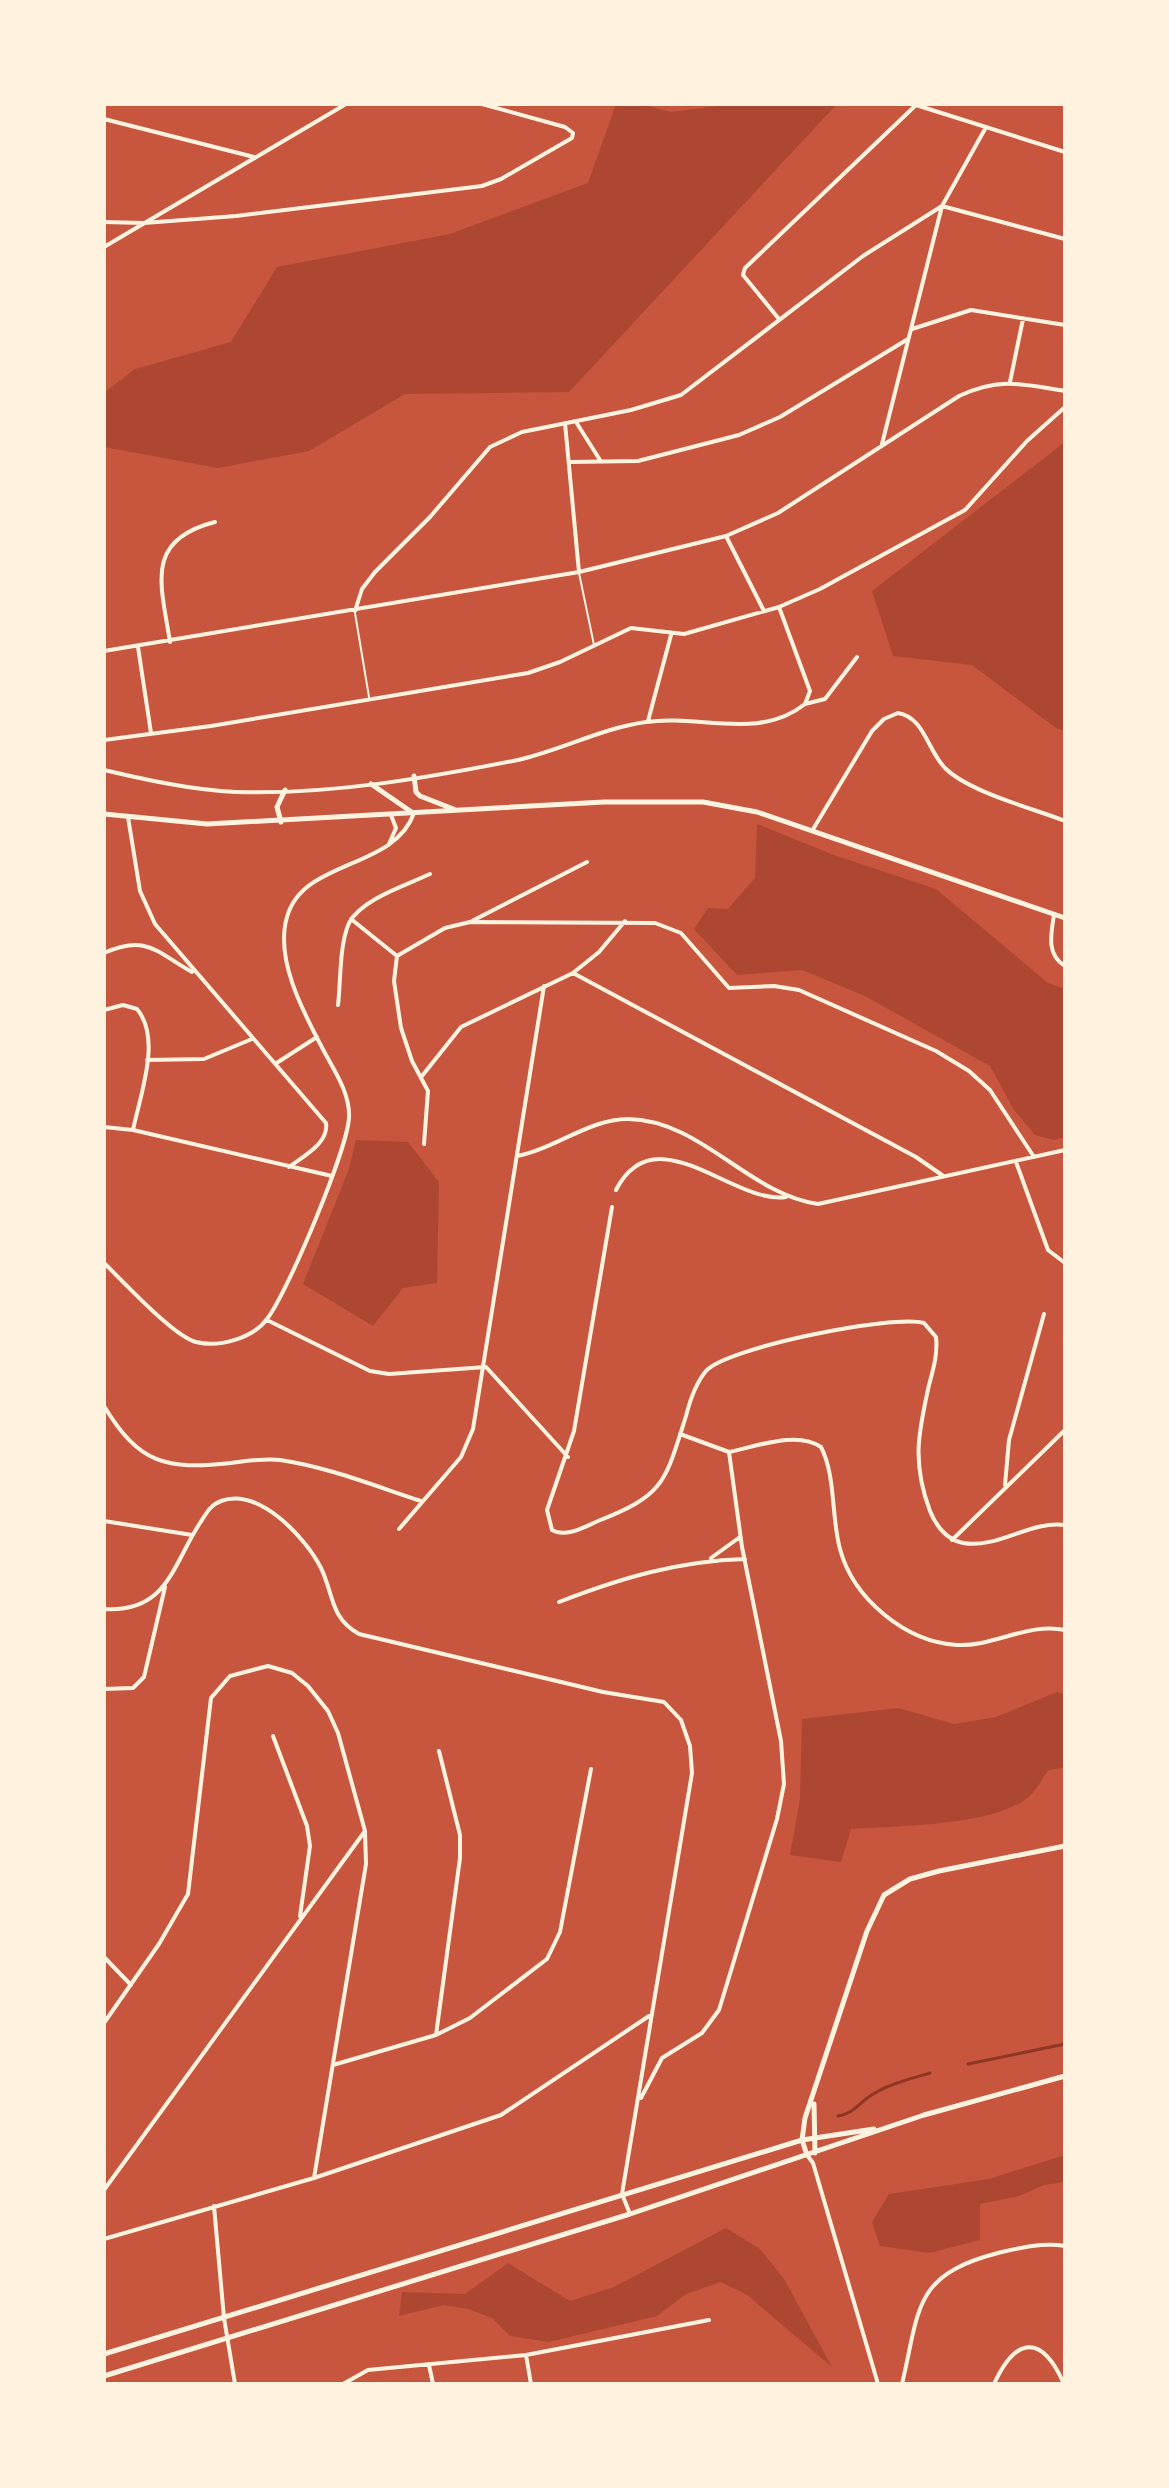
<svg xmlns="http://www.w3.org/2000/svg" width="1169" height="2488" viewBox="0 0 1169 2488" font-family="'IBM Plex Serif',serif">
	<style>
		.green { fill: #ae4732 }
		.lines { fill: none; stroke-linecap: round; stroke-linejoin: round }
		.stream { stroke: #8f3625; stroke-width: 3 }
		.service { stroke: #fff3e0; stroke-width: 2 }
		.minor { stroke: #fff3e0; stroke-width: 4 }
		.tertiary { stroke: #fff3e0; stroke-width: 5 }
	</style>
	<rect width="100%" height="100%" fill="#c8553d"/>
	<path class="green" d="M616,104H640L672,112L732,104H837L569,392L405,394L309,451L218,468L104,447V393L135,369L231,342L277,267L450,234L588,183Z
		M1065,442V731L1056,728L972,665L893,656L872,591Z
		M757,824L834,855L936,889L1048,983L1065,989V1137L1054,1140L1035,1135L1014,1110L990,1066L865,996L802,970L737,975L694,929L708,908L728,909L755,878Z
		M356,1140L408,1142L439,1182L437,1283L403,1288L373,1326L303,1284L349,1169Z
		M1057,1692L1065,1695V1767L1049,1770C1042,1778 1035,1793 1026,1799C990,1826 896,1826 851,1829L841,1862L790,1855L800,1799L802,1719L898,1708L954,1724L996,1717Z
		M1065,2155V2182L1044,2185L1019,2196L980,2204V2240L929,2253L880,2246L872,2222L889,2194L989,2179Z
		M726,2228L760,2249L784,2279L832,2367L747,2295L721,2282L686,2294L657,2316L549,2342L510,2336L492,2318L468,2309L444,2305L399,2316L402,2292L465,2294L508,2263L570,2301L614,2287Z"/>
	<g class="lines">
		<path class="stream" d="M968,2064L1065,2044
			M838,2116C853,2114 857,2105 870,2096C888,2084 910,2079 930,2073"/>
		<path class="service" d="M579,573L594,645
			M355,613L369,697"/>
		<path class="minor" d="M916,105L1065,152
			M104,119L254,157
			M104,222L144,223L236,216L482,186L501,179L572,138L573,133L565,127L482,104
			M104,247L346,104
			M779,319L743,275L745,268L916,105
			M912,329L971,310L1065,325
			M1010,382L1023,319
			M576,422L600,460
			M565,423L579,572
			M882,444L942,206L985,129
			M570,462L638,461L739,435L780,417L908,339
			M726,536L764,611
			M355,611L362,589L375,572L430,517L490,447L522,432L631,410L681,395L863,256L942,206L1065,239
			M170,642C161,584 144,540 215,522
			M138,647L151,733
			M104,651L579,572L726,536L778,513L959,396C1000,377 1022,384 1065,391
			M805,704L825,699L857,657
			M648,721L671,635
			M104,740L211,726L528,673L560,662L631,628L684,634L779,607L820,589L965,510L1027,441L1065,407
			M104,770C147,780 192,790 236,792C329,795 427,778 518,760C562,750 602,728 646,722C699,714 759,741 805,704L810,691L779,607
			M128,817L140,891L155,924L326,1123C329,1143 304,1156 289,1167
			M812,831L872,731L884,719L898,713C924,717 928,751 945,768C969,792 1032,808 1065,821
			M389,844L396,828L391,815
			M1054,915C1051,934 1046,955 1065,966
			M351,919L397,956
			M472,921L587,862
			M104,953C147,934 156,952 192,972
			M573,973L916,1157L942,1175
			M338,1005C341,981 339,946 349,923C361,899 407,885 430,874
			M104,1010L123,1005L137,1009C162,1039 140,1095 133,1130
			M147,1060L204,1059L252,1039
			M275,1064L317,1037
			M422,1076L461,1027L573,973L599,952L625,921
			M104,1127L133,1130L332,1176
			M424,1144L428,1091L412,1061L401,1028L394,981L397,956L445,928L470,922L655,923L681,933L729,988L774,986L799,990L936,1051L969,1071L990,1090L1034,1157
			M517,1156C555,1149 589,1119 628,1119C701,1120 748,1194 818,1204L1065,1150
			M1016,1162L1048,1250L1065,1263
			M616,1190C656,1113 733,1205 786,1197
			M612,1207L574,1431L547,1510L552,1530C566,1538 584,1527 598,1521C665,1495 665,1482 686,1416C690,1400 695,1384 706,1371C725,1348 893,1314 924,1323L936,1337C938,1354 933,1370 929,1385C918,1434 912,1463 930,1511C936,1526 947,1540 963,1543C998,1549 1031,1520 1065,1525
			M104,1263C123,1281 174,1337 196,1342C219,1348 253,1338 267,1319C288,1292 348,1148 349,1117C350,1095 336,1073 326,1055C306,1017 274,961 287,917C303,859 394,870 414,813
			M267,1320L370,1371L389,1374L486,1367
			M486,1367L568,1457
			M104,1406C139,1464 166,1470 231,1463C247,1461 264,1458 280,1460C328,1467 375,1486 421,1501
			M729,1452C755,1447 797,1430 821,1447C836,1476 831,1516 840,1549C853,1598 905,1642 957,1645C993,1647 1029,1622 1065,1630
			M1005,1485L1009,1440L1044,1314
			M104,1521L192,1535
			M399,1529L461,1457L473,1429L544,986
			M952,1540L1065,1430
			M711,1558L740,1537
			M559,1602C621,1578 678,1561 745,1559
			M104,1609C167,1613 172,1566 200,1523C206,1514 210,1505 221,1501C259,1487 306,1538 321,1568C334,1595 330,1618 359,1634L603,1692L664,1702L681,1720L690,1746L692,1773L622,2194L630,2214
			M104,1689L133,1688L144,1677L165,1587
			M273,1736L307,1826L310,1846L300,1916
			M104,1957L131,1985
			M104,2023L159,1944L188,1894L211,1698L230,1676L268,1666L292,1673L308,1686L328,1711L338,1733L365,1831L366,1864L314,2178
			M436,2035L460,1858V1835L439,1751
			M333,2065L436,2035L470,2018L547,1959L560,1932L591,1769
			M641,2098L662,2058L702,2033L719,2010L777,1819L784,1784L781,1741L742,1547L729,1452L680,1434
			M807,2155L813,2163L878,2384
			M104,2190L365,1831
			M214,2206L224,2318L235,2384
			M104,2239L314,2178L501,2115L649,2016
			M526,2355L531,2384
			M429,2365L433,2384
			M343,2384L368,2370L526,2355L709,2320
			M902,2384C920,2308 913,2275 998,2253C1019,2248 1043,2242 1065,2246
			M994,2384C1016,2336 1042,2334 1064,2384"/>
		<path class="tertiary" d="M414,776L416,792L420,796L456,810
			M371,784L413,813
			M104,814L207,824L604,802H703L757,812L1065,918
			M281,822L277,807L285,790
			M814,2104L815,2153
			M807,2155L802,2140L805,2118L867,1931L884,1895L910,1879L939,1871L1065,1846
			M104,2354L802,2140L874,2129
			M104,2376L630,2214L924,2115L1065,2076"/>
	</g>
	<rect width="1169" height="2488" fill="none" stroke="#fff3e0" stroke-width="212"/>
</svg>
